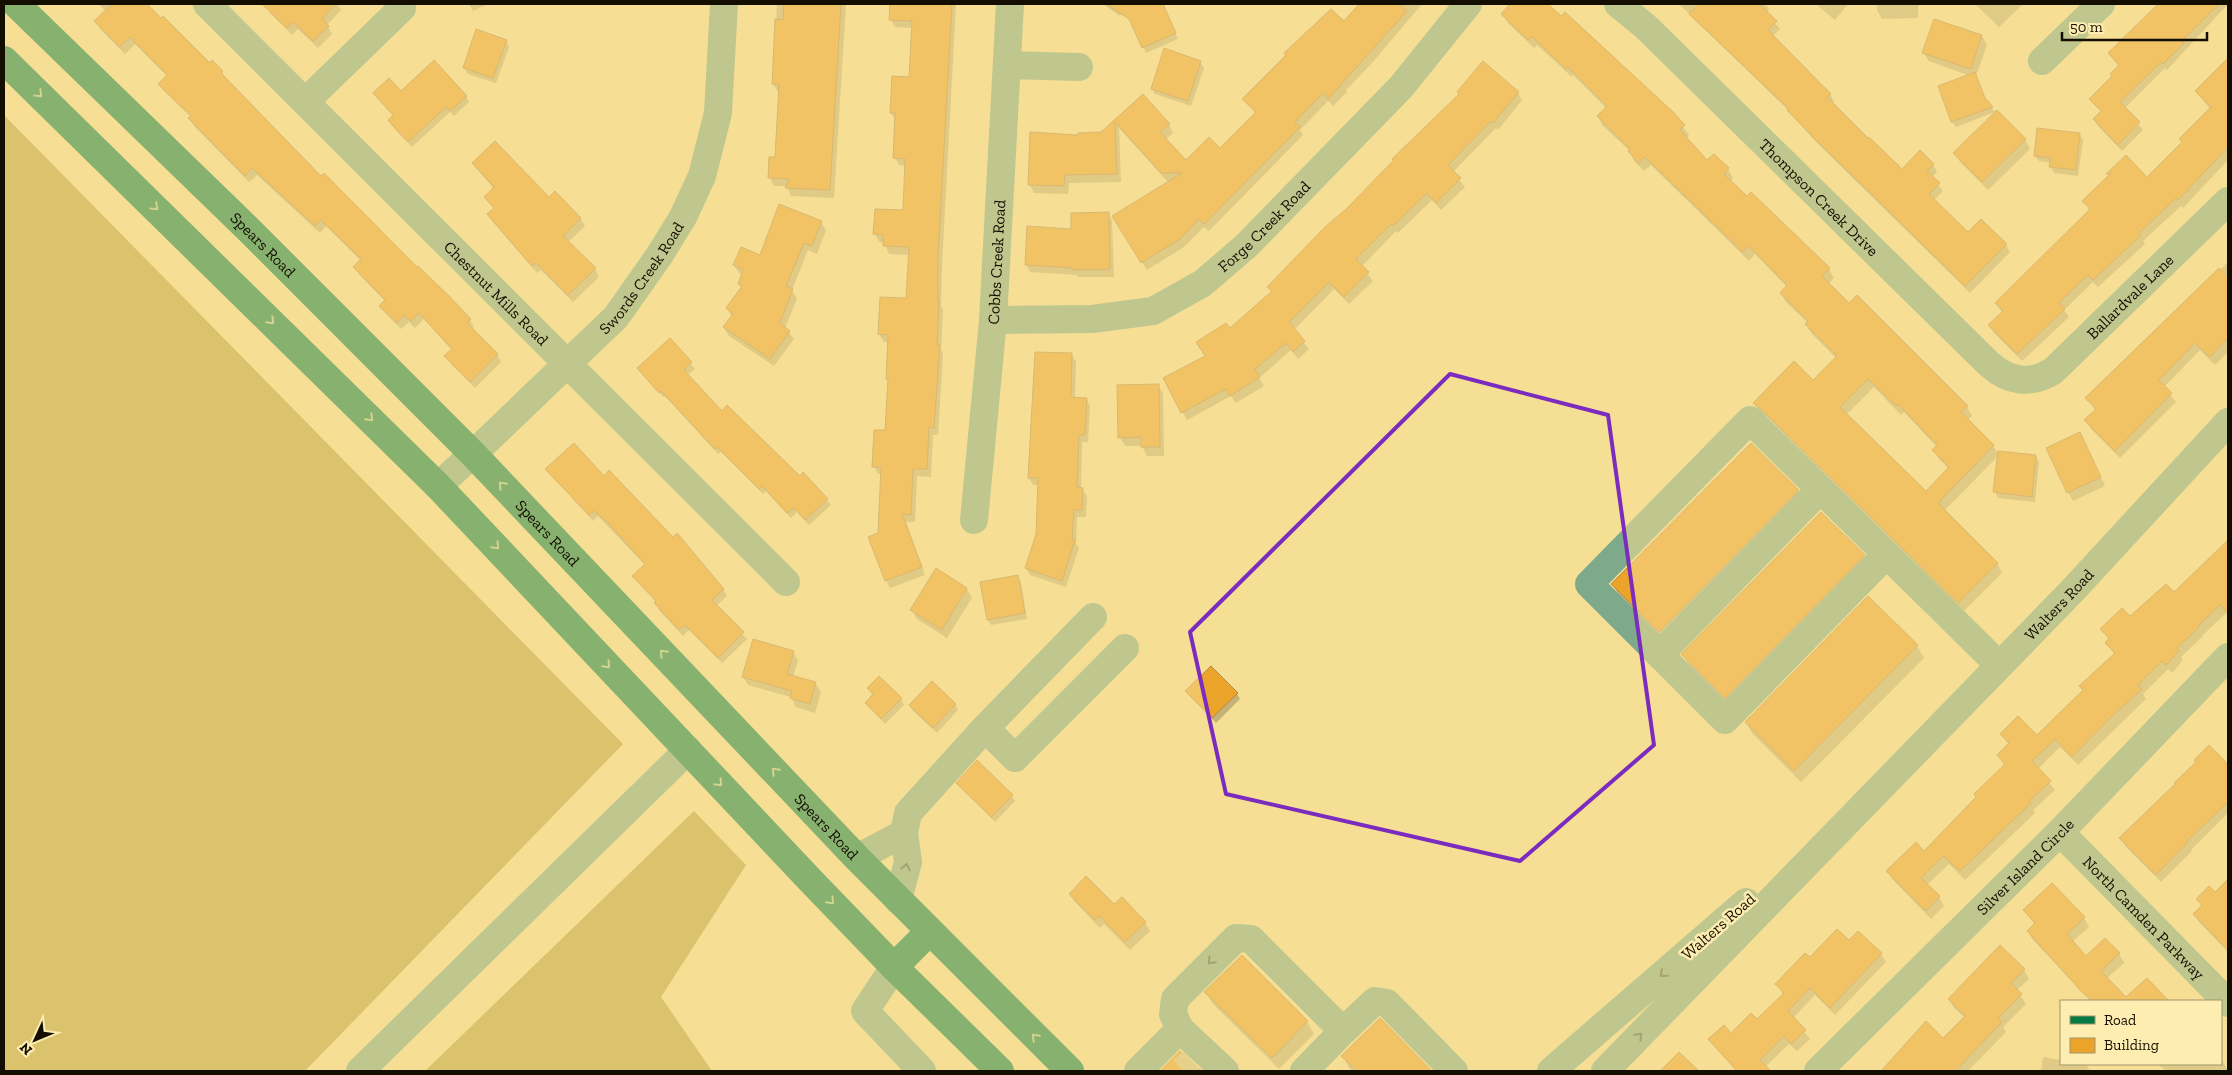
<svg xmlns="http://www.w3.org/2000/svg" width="2232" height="1075" viewBox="0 0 2232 1075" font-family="'Zilla Slab',serif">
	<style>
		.forest { fill: #bba23f }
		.shadow { fill: #0003; fill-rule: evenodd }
		.building { fill: #eba32a; stroke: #b6894a; fill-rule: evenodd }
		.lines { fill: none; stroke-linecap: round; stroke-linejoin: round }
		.minor-tunnel { stroke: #d3c07e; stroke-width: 28; stroke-dasharray: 28 14; stroke-linecap: butt }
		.minor { stroke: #7caa8b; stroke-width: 28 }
		.major { stroke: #017b43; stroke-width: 28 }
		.oneway { stroke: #a5c58a }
		.oneway2 { stroke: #485c46 }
		.marked { fill: none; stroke: #7b2cbf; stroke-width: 4; stroke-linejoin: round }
		.labels { text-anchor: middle; stroke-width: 5; stroke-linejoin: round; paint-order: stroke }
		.street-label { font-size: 16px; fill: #140e00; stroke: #feedb1 }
	</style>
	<rect width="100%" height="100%" fill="#f5df94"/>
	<path class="forest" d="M4,115L623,744L305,1071H4Z
		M694,811L746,865L661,997L712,1071H425Z"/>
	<path class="shadow" d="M98,4H146L210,65L222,72L226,79L321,178L450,298L470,320L474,327L472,330L497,354L501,362L475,388L450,363L446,356L452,350L424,319L415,328L409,322L401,329L385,313L381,306L385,301L359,274L355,267L361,261L326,226L320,233L257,175L249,182L194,126L191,117L164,91L160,84L167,76L135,44L125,54L100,29L96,21L106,11Z
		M267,4H338L341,10L327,25L332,34L318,48L298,29L292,35L270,13L265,5Z
		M469,4H488L473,11Z
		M777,4H846L834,198L791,196L787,186H774L770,178L776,158L780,92H778L773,84Z
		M891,4H956L942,265L941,306L943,309L941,350L943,354L938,435H933L931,477L917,476L915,522H906L925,575L890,588L886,580L879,534L882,474H878L874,466L886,432L889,382L887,379L889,342H884L879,334L907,300L910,255L889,254L884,242H879L875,234L904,212L906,166L899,165L895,158L896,121L891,113L911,78L913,28L895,27L890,19Z
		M1103,4H1129L1120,16Z
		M1152,4H1162L1178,39L1146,53L1128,15Z
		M1361,4H1422L1372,63L1346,90L1347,92L1333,106L1328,101L1300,130L1303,135L1209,231L1204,227L1184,247L1147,270L1118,225L1172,181H1167L1119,128L1121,182L1069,183L1068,194L1034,193L1030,185L1079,136L1102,133L1143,96L1169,125L1173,133L1165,140L1186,162L1220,150L1256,114L1244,99L1344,23Z
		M1512,4H1546L1671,112L1689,135L1686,139L1707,162L1728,169L1733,178L1730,182L1829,269L1834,278L1828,284L1849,305L1967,407L1972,416L1967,420L1993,446L1999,455L1944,511L1997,563L2002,573L1964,611L1768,418L1759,412L1754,403L1813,382L1836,358L1812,334L1806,325L1808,323L1786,302L1781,293L1787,287L1755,254L1749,261L1651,165L1644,171L1634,161L1630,151L1603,126L1598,117L1606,108L1573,75L1572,77L1537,45L1534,48L1508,23L1502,14ZM1874,387L1901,415L1904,412L1937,447L1933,450L1939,459L1949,469L1926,493L1846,415Z
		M1679,4H1737L1740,7L1743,4H1766L1769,10L1766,13L1780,29L1773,36L1830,94L1834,102L1832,104L1902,171L1933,164L1937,172L1932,177L1943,191L1934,200L1968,234L2006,245L2010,252L1970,293L1814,140L1789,111Z
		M1816,4H1848L1835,20Z
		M1877,4H1918V18L1882,19L1877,10Z
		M1975,4H2023L1999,27Z
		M2159,4H2228L2167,70L2165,68L2125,108L2143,130L2122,151L2098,126L2094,120L2102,112L2091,99L2114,76L2119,67L2109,53Z
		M1935,20L1982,36L1987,45L1976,76L1986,101L1995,112L1956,127L1952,122L1970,76L1929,61L1923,52Z
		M506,41L509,47L496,83L468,74L464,68Z
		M1200,62L1204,68L1191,106L1155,94L1152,89Z
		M2222,66L2228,72V160L2183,208L2181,206L2143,241L2145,244L2098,287L2093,282L2064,310L2069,317L2022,361L1994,333L1990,325L2002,313L1996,303L2090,211L2084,201L2109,177L2108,174L2126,157L2147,179L2182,143L2180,140L2210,109L2196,91Z
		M401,92L466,96L469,102L454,116L450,112L412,147L392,126L389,121L394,116L374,93Z
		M1518,93L1522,100L1498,130L1496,128L1453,172L1465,187L1441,210L1432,200L1398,233L1396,231L1362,266L1373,281L1349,304L1334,289L1294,330L1309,349L1298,359L1291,350L1259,378L1264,386L1236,403L1231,396L1187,420L1164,379L1206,356L1229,330L1272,293L1269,287Z
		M2080,135L2083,140L2078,176L2054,173L2051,167V163L2039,161L2035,156Z
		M2025,140L2030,149L1988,190L1960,162L1955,153Z
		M473,164L549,199L580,218L585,226L568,242L595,269L599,277L573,302L541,270L537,273L493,222L488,215L494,209L485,197L494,189Z
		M1108,213L1112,221L1114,277H1078L1077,275L1030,272L1026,264L1073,230Z
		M821,222L826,230L817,254L808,250L792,290L797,299L785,328L794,339L774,366L729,336L724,328L732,317L727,308L742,289L739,284L743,275L739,273L734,265L761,257Z
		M2228,262V352L2215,365L2200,350L2164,387L2176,402L2120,458L2091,429L2086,421L2096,411L2087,398Z
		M670,340L695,369L687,375L722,412L800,477L803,474L827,500L831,505L809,525L797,512L791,518L766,491L763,494L721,452L718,454L665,396L663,397L642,374L638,369Z
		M1072,355L1076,362L1075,399H1086L1090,406L1088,442H1082L1081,489L1087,496L1086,517H1077L1076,544L1079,548L1066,587L1030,575L1026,568L1037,534L1039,485H1033L1029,478Z
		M1158,385L1163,394L1164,456H1147L1142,446H1125L1120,437Z
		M2080,433L2105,486L2073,501L2068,492Z
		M2036,456L2039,462L2035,502L1998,498L1995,492Z
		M547,470L604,477L723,589L727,596L716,606L747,639L722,663L689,630L683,636L659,610L657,603L634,576L645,565L598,516L593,521Z
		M1798,490L1804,502L1667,643L1619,596L1613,584Z
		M2228,542V615L2226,613L2203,635V636L2181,657L2183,660L2172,673L2168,669L2143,694L2146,699L2078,765L2060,747L2038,769L2055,790L2033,810L2035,813L1965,880L1949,864L1927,885L1939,897L1944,906L1931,919L1893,880L1888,871L1924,853L1977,798L2005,765L1998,755L2009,745L2001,734L2037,737L2083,691L2081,687L2115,655L2106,643L2109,640L2102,629L2130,618L2174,594Z
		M1864,555L1870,567L1732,709L1690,666L1683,655Z
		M1017,577L1021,582L1027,619L991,625L988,620Z
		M967,589L972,598L947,638L917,619L912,610Z
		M1917,646L1924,658L1801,782L1753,734L1746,723Z
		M793,652L798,661L793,677L816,684L821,692L815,713L796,707L791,697L748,685L743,677Z
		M868,688L901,699L904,705L885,724L866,703L873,696Z
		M1187,692L1237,694L1240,699L1216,723Z
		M955,704L958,710L937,733L913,711L910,706Z
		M2228,764V813L2191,850L2192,851L2161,882L2126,847L2121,839Z
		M958,783L1012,796L1015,801L995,822Z
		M2228,883V950L2227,951L2200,923L2194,915L2202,907L2198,899L2215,894Z
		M1070,894L1114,906L1145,923L1150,931L1130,950L1104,924L1100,928L1075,902Z
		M2025,911L2084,918L2089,927L2072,942L2086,958L2119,954L2124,963L2107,978L2126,999L2147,979L2168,1001H2091L2033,940L2028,931L2035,925Z
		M1858,932L1881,954L1886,962L1835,1015L1815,995L1793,1018L1810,1039L1797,1051L1789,1044L1765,1067L1768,1071H1736L1710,1040L1731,1034L1757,1021L1784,995L1776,984L1810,959L1849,942Z
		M1242,956L1307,1022L1314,1034L1279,1069L1213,1004L1206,992Z
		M2024,970L2029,979L2017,990L2026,1004L2003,1027L2006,1032L1968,1071H1883L1897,1057L1943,1040L1965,1018L1954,1008L1949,999Z
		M1380,1020L1432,1071H1353L1349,1068L1343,1056Z
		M2043,1057L2061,1060V1064H2086L2090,1071H2041Z
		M2221,1058L2228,1071H2166L2158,1064H2221Z"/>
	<path class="building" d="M112,4H147L161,18L163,16L210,63L212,60L223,71L221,73L321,176L324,173L417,267L418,266L450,297L471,319L467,323L498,354L470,382L444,356L452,349L419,313L411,321L404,315L397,323L379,306L385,300L353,267L361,259L321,220L315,226L252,168L245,176L188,118L191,116L158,84L167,75L130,37L120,47L94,21Z
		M262,4H336L322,19L329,26L313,41L293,22L287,28Z
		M784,4H841L830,190L785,188L789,179L768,178L769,157H775L779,85L772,84L775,19L783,20Z
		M890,4H952L938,256V300H939L937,345H940L934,428L929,427L927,469H913L911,515L902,514L922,567L885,581L868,537L878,533L881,467H872L874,430H885L888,379H886L888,335L878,334L880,297L906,298L909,247L883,246V235L873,234L875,209L903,210L905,159L893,158L895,113H890L892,76L909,77L912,21L889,20Z
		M1106,4H1163L1176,33L1142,48L1129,19Z
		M1359,4H1399L1407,11L1328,99L1323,93L1295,122L1300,127L1204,224L1199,219L1180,239L1141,263L1112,216L1182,173H1161L1115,122L1117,174L1065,175L1064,186L1028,185L1030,132L1078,135V133L1101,132L1143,94L1170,124L1160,132L1186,160L1209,137L1220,148L1256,112L1242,99L1286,55L1284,53L1331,9L1344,21Z
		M1510,4H1548L1561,16L1565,12L1672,111L1685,125L1680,130L1707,160L1714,154L1729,168L1724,174L1747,196L1751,192L1830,268L1822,276L1849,303L1857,295L1968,406L1961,412L1994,445L1938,503L1998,563L1958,603L1761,409L1753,403L1794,361L1813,380L1837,356L1805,324L1808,321L1780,293L1787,285L1749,246L1743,252L1645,157L1638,163L1628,151L1630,149L1597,116L1607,106L1568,67L1566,69L1531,36L1528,40L1501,14ZM1868,379L1896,406L1898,404L1937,445L1932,450L1949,467L1926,491L1840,407Z
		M1699,4H1759L1777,21L1768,30L1831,94L1827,97L1868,138L1869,137L1902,169L1920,150L1934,164L1927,171L1940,183L1929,194L1968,232L1981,219L2007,244L1965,286L1809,133L1787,110L1788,108L1689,14Z
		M2158,4H2219L2182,41L2184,43L2163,64L2161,62L2120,102L2140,122L2118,145L2093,119L2101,111L2089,99L2112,76L2110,74L2119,65L2108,53Z
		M1934,19L1982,35L1971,69L1922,53Z
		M476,29L507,40L493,78L463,68Z
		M1164,48L1201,61L1188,101L1151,89Z
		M2228,58V147L2178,200L2176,198L2139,233L2141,235L2093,280L2088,275L2072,290L2059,303L2065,309L2017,354L1988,325L2003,311L1995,303L2090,209L2082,201L2110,174H2106L2126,155L2147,177L2182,142L2179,139L2211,107L2195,91Z
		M434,60L467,96L450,111L446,107L408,142L388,120L393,115L373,93L389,78L401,91Z
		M1483,61L1519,92L1493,123L1491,121L1448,165L1461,178L1436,203L1427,193L1393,226L1391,224L1356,259L1369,272L1344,297L1329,282L1289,322L1305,341L1293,352L1286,343L1255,369L1260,377L1230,396L1226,389L1181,413L1163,378L1205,356L1196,342L1226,323L1230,328L1272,291L1267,287L1324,228L1346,209L1394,160L1392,159L1459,94L1457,92Z
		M1975,72L1985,98L1993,107L1951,122L1938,86Z
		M1997,110L2026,139L1982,182L1953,153Z
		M2037,128L2080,133L2076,170L2049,167L2051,158L2034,156Z
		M495,141L549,197L555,191L581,218L563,236L596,268L568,295L536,263L532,266L487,214L494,208L484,197L494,187L472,163Z
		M779,204L822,221L812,246L804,243L786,286L793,289L780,323L790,331L770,359L723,327L733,314L726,308L742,286L738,284L743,270L733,265L741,247L760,255Z
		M1109,212L1110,269L1073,270L1072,268L1025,265L1027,226L1071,229V213Z
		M2219,268L2228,277V338L2210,357L2195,343L2159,380L2172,393L2115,451L2084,420L2096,409L2085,398Z
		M670,338L692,362L684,370L722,411L727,405L800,476L803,472L828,499L805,520L794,508L787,513L762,486L759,489L717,447L715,449L661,391L659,393L637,368Z
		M1035,352L1072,353L1071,397L1087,398L1085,435H1079L1077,487L1083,488L1082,510H1074L1072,539L1075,540L1062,581L1025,568L1036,534L1038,478H1028Z
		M1159,384L1160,447H1141V437L1118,438L1117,385Z
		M2080,432L2101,477L2067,493L2046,448Z
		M574,443L604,476L609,470L673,537L677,533L724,589L712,600L744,632L718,658L685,625L679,630L654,603L656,601L632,576L645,564L608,523L594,511L589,515L545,469Z
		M1751,443L1799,490L1659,632L1611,584Z
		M1998,451L2036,455L2032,497L1993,492Z
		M1821,512L1865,555L1725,698L1681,654Z
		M2228,540V613L2220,605L2198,626L2199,627L2177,648L2179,651L2166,665L2162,661L2138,685L2142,689L2110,718L2072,757L2055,739L2032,761L2051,781L2029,801L2031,803L1960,871L1943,856L1921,878L1940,896L1926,911L1886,871L1916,842L1924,851L1976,797L1974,794L2005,764L1997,755L2009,743L2000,734L2018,716L2037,735L2083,690L2079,686L2115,653L2105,643L2109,638L2100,629L2122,608L2130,616L2166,584L2174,592Z
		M936,568L967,588L942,630L910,610Z
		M1018,575L1025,613L987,620L980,582Z
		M1868,596L1918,645L1794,771L1745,722Z
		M753,639L794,651L787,674L816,682L810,704L790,698L792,691L742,677Z
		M1211,666L1238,693L1212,718L1185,691Z
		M879,676L902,698L881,719L865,703L873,694L867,688Z
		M932,681L956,704L933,728L909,705Z
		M2209,745L2228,764V802L2187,841L2188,842L2156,875L2119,838L2175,784L2174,783L2196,762L2194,760Z
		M977,760L1013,795L991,817L956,783Z
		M1086,876L1114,904L1122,897L1146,922L1125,942L1099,916L1095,920L1069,894Z
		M2228,879V950L2193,914L2202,905L2196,899L2209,886L2215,892Z
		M2052,883L2085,917L2067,934L2086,956L2105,938L2120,953L2101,971L2126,997L2147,978L2169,1001H2092L2080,990L2027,931L2035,923L2023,910Z
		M1837,929L1849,940L1858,931L1882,953L1830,1008L1810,988L1788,1011L1806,1030L1791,1044L1784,1036L1760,1060L1771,1071H1737L1708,1039L1724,1025L1731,1033L1751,1013L1757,1019L1784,993L1775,984L1805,953L1810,957Z
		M2000,945L2025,969L2011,983L2022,994L1998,1018L2002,1022L1955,1071H1881L1926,1021L1943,1038L1965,1016L1948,999Z
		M1242,955L1308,1021L1272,1058L1204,992Z
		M1380,1018L1432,1071H1357L1341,1056Z
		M1180,1051L1198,1068L1202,1071H1160Z
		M1679,1052L1699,1071H1660Z"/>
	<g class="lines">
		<path class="minor-tunnel" d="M1183,1071L1193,1062"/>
		<g class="minor">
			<path id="s1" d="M207,4L786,582"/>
			<path id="s2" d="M1618,4L1646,27L1989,364C2009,382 2030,385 2053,371L2228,201"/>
			<path d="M2042,61L2101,4"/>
			<path d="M1007,65L1079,67"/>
			<path d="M306,101L402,8"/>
			<path id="s3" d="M993,320L1092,319L1153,311L1203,283L1246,246L1401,87L1468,4"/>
			<path id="s4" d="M438,486L473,454L616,317L659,256L683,217L702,176L718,113L724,4"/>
			<path id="s5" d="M974,520L993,320L1010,4"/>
			<path d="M1886,555L1725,720L1589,584L1750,420L1999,665"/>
			<path d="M1660,654L1820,490"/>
			<path d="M985,728L1015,758L1125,648"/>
			<path id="s6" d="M2060,832L2228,1003"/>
			<path d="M857,858L904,833"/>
			<path d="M898,900L908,862L904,833L908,813L985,728L1093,617"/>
			<path d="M894,967L865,1011L922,1071"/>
			<path d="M360,1071L688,750"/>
			<path d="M1138,1071L1180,1029"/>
			<path d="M1225,1071L1180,1029L1173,1014L1175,999L1236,938L1251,939L1343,1031L1375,1001L1387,1003L1454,1071"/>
			<path d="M1304,1071L1343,1031"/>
			<path d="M1551,1071L1746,902"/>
			<path id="s7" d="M1605,1071L2072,591L2228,422"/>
			<path id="s8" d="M1818,1071L2060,832L2228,657"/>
		</g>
		<g class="major">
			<path id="s9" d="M16,4L248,229L473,454L857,858L1070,1071"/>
			<path d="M4,60L438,486L812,882L894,967L1000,1071"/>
			<path d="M894,967L929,932"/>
		</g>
	</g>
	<defs><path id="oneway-chevron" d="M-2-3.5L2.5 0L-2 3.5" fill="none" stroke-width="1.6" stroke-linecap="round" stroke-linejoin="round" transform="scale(1.25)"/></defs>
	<g class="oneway">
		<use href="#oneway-chevron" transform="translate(39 94) rotate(44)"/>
		<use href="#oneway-chevron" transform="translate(155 207) rotate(44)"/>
		<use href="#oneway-chevron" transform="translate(271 321) rotate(45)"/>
		<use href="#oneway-chevron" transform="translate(370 418) rotate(45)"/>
		<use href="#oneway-chevron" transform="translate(502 485) rotate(-134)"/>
		<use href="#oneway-chevron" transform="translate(496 546) rotate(47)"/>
		<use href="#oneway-chevron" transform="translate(663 653) rotate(-134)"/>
		<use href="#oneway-chevron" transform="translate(607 665) rotate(47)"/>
		<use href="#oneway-chevron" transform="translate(775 771) rotate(-133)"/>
		<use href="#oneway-chevron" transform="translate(719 783) rotate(47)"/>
		<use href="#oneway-chevron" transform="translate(831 901) rotate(46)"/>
		<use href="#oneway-chevron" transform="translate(1035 1037) rotate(-135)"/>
	</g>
	<g class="oneway2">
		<use href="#oneway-chevron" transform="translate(906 867) rotate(-80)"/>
		<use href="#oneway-chevron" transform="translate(1211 961) rotate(134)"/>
		<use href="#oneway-chevron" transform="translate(1663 974) rotate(139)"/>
		<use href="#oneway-chevron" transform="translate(1639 1036) rotate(-46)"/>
	</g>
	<path d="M0 0H2232V1075H0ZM1450,374L1608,415L1654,745L1520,861L1226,794L1190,632Z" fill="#f5df94" fill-opacity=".55" fill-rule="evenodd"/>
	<path class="marked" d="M1450,374L1608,415L1654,745L1520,861L1226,794L1190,632Z"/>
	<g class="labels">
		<g class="street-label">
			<text dy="6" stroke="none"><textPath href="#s2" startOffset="279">Thompson Creek Drive</textPath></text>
			<text dy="6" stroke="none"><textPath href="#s3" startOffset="301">Forge Creek Road</textPath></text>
			<text dy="6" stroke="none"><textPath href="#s9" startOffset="345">Spears Road</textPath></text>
			<text dy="6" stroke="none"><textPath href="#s5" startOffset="259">Cobbs Creek Road</textPath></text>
			<text dy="6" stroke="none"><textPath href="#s4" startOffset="292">Swords Creek Road</textPath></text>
			<text dy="6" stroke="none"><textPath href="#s1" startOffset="409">Chestnut Mills Road</textPath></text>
			<text dy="6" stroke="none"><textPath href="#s2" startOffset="694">Ballardvale Lane</textPath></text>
			<text dy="6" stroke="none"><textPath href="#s9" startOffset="750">Spears Road</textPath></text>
			<text dy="6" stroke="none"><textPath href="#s7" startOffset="651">Walters Road</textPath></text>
			<text dy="6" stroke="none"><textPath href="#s9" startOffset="1155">Spears Road</textPath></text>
			<text dy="6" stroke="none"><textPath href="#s8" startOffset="291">Silver Island Circle</textPath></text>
			<text dy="6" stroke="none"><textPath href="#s6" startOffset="120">North Camden Parkway</textPath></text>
			<text transform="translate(1718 926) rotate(-41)" y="6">Walters Road</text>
		</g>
	</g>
	<rect width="2232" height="1075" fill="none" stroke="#140e00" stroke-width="10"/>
	<rect x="2060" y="1000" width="162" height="65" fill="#feedb1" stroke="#a0946a"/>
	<rect x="2070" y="1016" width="25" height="8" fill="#017b43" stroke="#a0946a"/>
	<text x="2104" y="1025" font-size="15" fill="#140e00">Road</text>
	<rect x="2070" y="1038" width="25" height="15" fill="#eba32a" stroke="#a0946a"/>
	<text x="2104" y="1050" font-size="15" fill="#140e00">Building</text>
	<g transform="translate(35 1040) rotate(226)" stroke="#feedb1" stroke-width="4" paint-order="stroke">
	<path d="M0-4L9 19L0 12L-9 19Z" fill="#140e00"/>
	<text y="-8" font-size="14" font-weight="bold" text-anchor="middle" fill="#140e00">N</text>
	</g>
	<path d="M2062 32v8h145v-8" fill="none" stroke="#140e00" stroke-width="2.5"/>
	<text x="2070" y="32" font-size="15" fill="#140e00" stroke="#feedb1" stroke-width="4" paint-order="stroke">50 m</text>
</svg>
